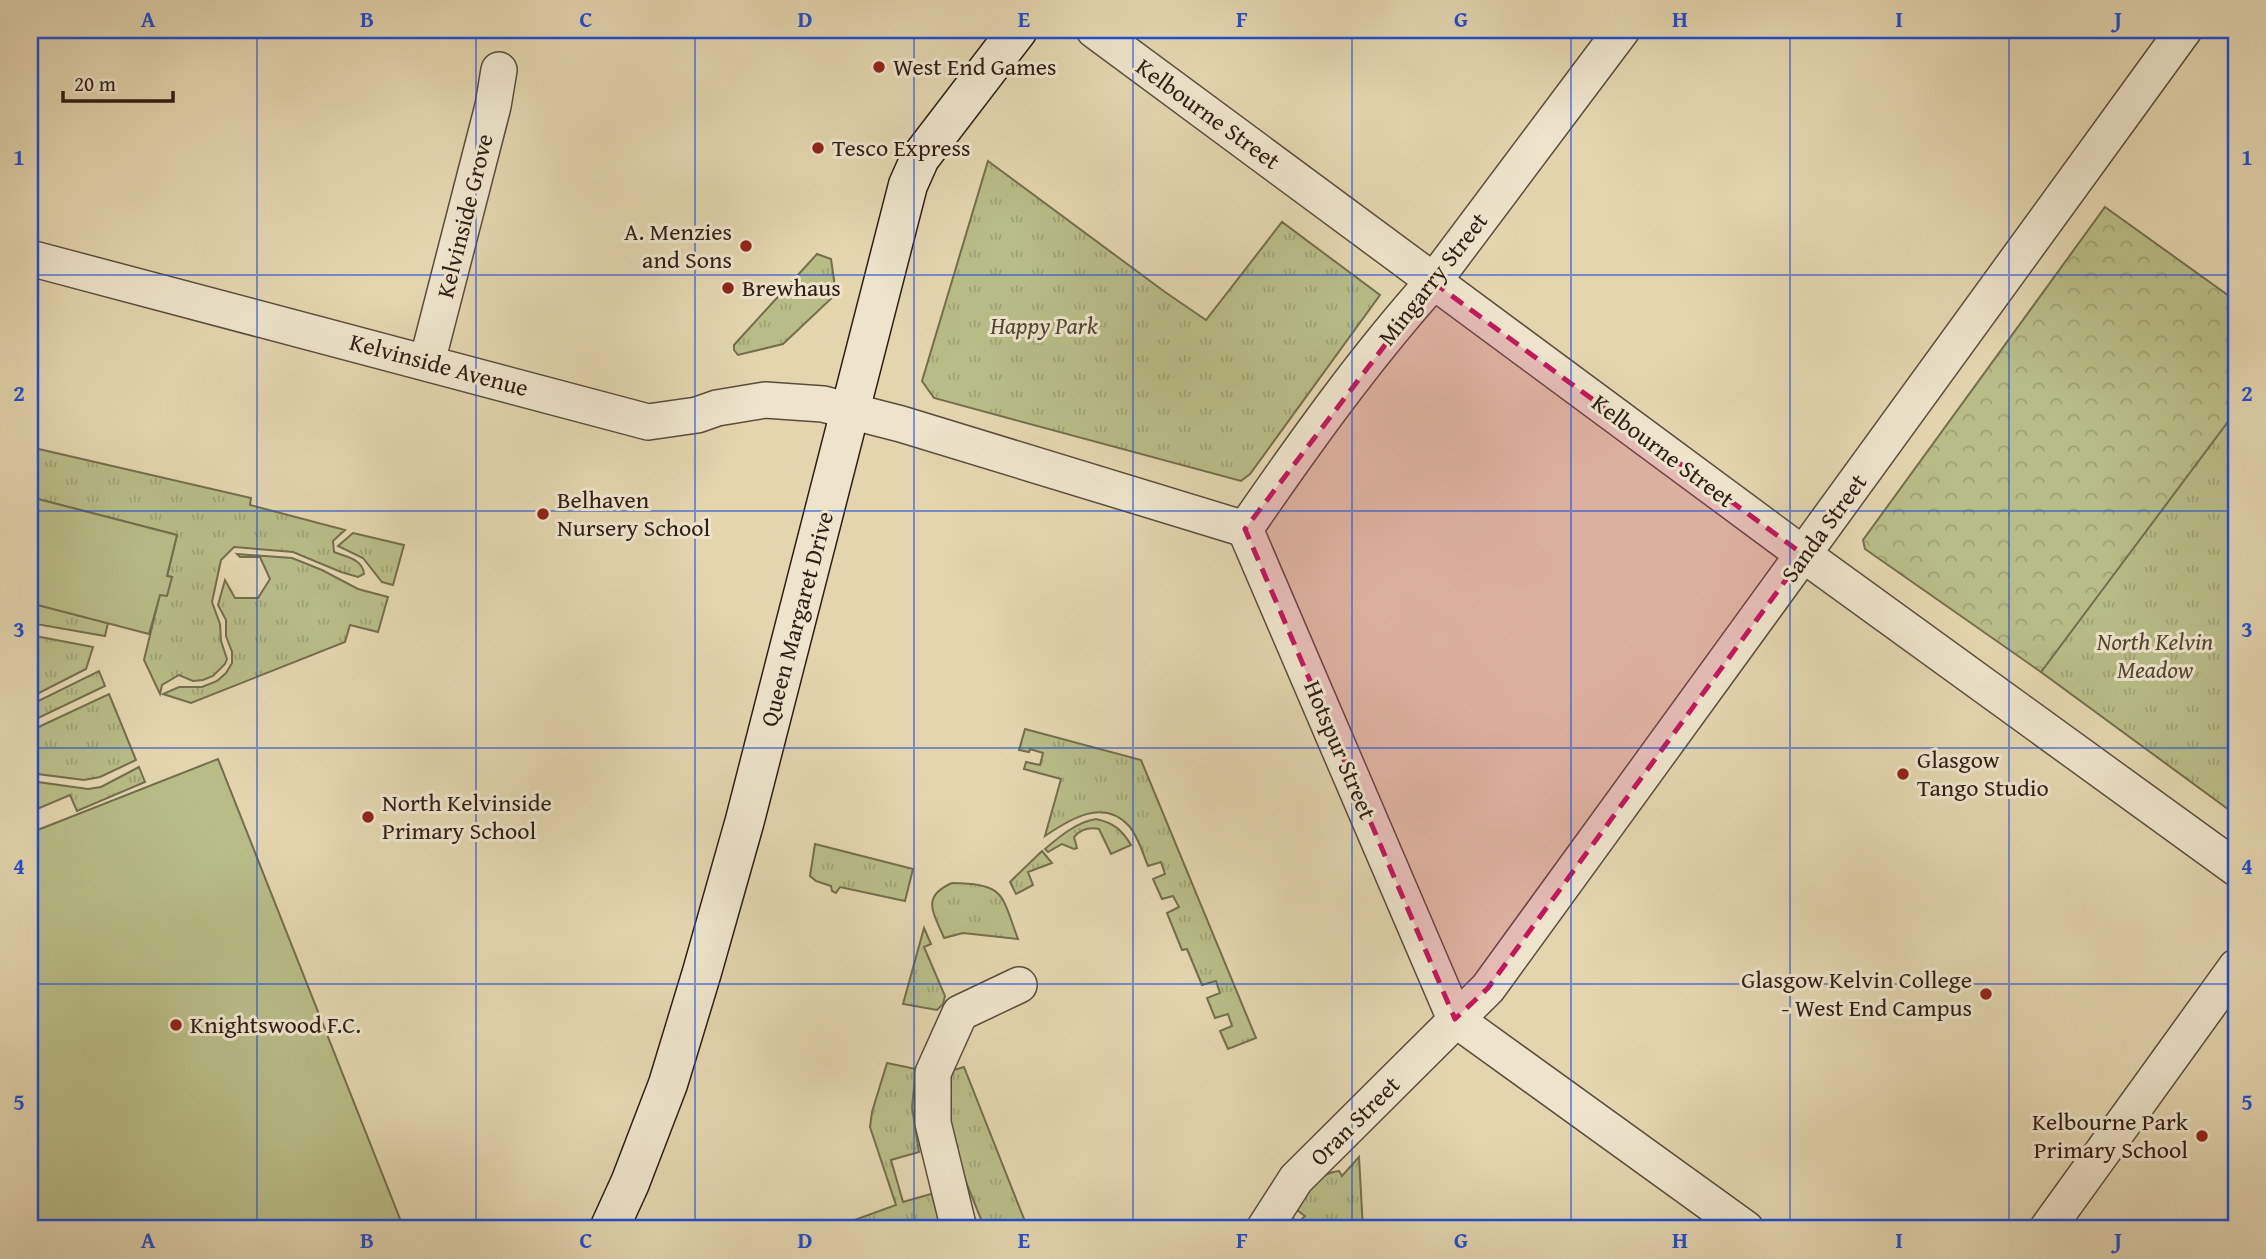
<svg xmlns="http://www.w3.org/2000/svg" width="2266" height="1259" viewBox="0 0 2266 1259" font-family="'Gentium Book Plus',serif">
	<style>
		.grass { fill: url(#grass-tufts); stroke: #736e4e; stroke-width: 2 }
		.forest { fill: url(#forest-crowns); stroke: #736e4e; stroke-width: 2 }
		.pitch { fill: #b8bd88; stroke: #736e4e; stroke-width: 2 }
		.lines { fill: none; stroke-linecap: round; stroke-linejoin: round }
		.minor-casing { stroke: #5b4d3c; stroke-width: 38 }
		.secondary-casing { stroke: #2e1f15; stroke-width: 41 }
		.minor { stroke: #ede4cb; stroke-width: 35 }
		.secondary { stroke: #ede4cb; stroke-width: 38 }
		.marked { fill: #c2185b; fill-opacity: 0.2; stroke: #c2185b; stroke-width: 5; stroke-dasharray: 14 9; stroke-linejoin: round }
		.grid { fill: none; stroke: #1d4ed8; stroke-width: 2; stroke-opacity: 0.55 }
		.poi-dot { fill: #8f2418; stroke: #ede4cb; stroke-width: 2.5 }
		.labels { text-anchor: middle; stroke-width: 6; stroke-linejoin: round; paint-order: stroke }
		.poi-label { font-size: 24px; fill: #2e1f15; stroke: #ede4cb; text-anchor: start }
		.street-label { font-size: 24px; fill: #2e1f15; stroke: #ede4cb }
		.park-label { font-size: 24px; font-style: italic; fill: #504632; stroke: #ede4cb }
		.neatline { fill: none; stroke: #1d4ed8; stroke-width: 2.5 }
		.grid-label { font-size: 23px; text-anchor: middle; font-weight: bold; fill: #1d4ed8 }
	</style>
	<defs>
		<pattern id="grass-tufts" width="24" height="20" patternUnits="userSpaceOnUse" patternTransform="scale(1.75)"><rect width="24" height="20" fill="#b8bd88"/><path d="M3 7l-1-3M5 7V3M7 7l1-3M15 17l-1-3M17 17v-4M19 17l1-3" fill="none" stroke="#9ea274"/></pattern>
		<pattern id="forest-crowns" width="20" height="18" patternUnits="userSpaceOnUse" patternTransform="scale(1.75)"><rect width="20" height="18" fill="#b8bd88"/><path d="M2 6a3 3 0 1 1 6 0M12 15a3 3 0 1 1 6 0" fill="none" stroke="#9ea274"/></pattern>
	</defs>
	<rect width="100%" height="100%" fill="#e3d6af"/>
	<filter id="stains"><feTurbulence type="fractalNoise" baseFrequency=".00286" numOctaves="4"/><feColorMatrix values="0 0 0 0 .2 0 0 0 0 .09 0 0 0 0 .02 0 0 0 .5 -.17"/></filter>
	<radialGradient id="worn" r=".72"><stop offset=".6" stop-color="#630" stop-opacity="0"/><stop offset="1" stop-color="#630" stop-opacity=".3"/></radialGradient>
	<path class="grass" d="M988,161L1165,292L1206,320L1282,222L1380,295L1250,474L1241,481L934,398L922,381Z
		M817,254L831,259L836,294L783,344L738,355L734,350V345Z
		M2236,408V815L2041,672Z
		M30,447L251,498L250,505L345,530L333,541L334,552C346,557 363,559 364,574L358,577L341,572L293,552L234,547L221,560L212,602L220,624L221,641L227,659L225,664L213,676L203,680L193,681L179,675L162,685L160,694L144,660L160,594L172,577L167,576L177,535L30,497Z
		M353,533L404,545L393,585L382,582L363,558L338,546Z
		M237,554L292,558L322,570L358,589L388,597L378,632L350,625L345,642L191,703L163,694L179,687H202L217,681L226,673L232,663V652L226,636V620L218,605L225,580L235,598H258L270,579L260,557H240Z
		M30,603L108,623L105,636L30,623Z
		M30,635L93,647L86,669L35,695L30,674Z
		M99,671L105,686L30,722V705Z
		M109,694L136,760L100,777L84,780L30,773V731Z
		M1025,729L1141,760L1256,1038L1228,1049L1220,1031L1232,1026L1228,1014L1215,1018L1207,998L1220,993L1216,981L1202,985L1187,949L1182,950L1167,913L1179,907L1173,896L1162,899L1153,879L1165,874L1161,862L1148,866C1143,854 1138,836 1129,826C1103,798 1070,819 1045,836L1061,779L1024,769L1026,762L1040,765L1043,753L1030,749L1029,752L1019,750Z
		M139,767L145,782L77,811L70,795L30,812V781L88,789L101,787Z
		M1096,819C1114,823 1122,830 1131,845L1111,854L1099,829C1089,827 1081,829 1074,837L1077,848L1074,849L1062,844L1048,852L1045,849C1060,836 1077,822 1096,819Z
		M815,844L913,869L905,901L840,887L836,893L832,891L831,886L816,881L810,876Z
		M1042,851L1052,863L1028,872L1033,885L1016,894L1010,882Z
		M952,883C1006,884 1001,894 1018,939L963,933L944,938C934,913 920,897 952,883Z
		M924,928L931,944L924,947L945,996L943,1004L937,1010L903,1004Z
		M887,1063L916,1069L912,1107L919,1152L891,1160L903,1202L931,1194L955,1229H847L849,1222L896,1205L870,1127L872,1112Z
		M964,1067L1028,1229H985L953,1150L946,1102L950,1071Z
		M1359,1157L1363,1229H1279L1288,1218H1292L1299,1222L1305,1216L1293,1207C1304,1191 1319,1173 1339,1171L1342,1176Z"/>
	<path class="forest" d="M2105,207L2236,301V411L2041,672L1865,549L1863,540Z"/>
	<path class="pitch" d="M30,497L177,535L167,576L172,577L167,596L160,595L149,634L30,603Z
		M218,759L404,1229H35L30,1217V833Z"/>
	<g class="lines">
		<g class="minor-casing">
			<path id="minor" d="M1094,30L1804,555L2236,868
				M30,258L648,422L697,415L717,408L765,400L823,404L901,424L1245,529L1455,1019L1746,1229
				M427,362L493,106L499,70
				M1245,529C1303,445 1364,359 1433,282L1622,30
				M959,1229L933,1123V1073L960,1013L1019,985
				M1264,1229L1296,1179L1488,988L2184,30
				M2047,1229L2236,967"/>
		</g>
		<g class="secondary-casing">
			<path id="secondary" d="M609,1229L630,1183L668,1084L702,972L745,820L908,185L920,158L1018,30"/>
		</g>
		<use href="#minor" class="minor"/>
		<use href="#secondary" class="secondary"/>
	</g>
	<path class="marked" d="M1433,282L1804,555L1488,988L1455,1019L1245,529Z"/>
	<path class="grid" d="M257,30V1229M476,30V1229M695,30V1229M914,30V1229M1133,30V1229M1352,30V1229M1571,30V1229M1790,30V1229M2009,30V1229M30,275H2236M30,511H2236M30,748H2236M30,984H2236"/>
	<g class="poi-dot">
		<circle cx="879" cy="67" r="7"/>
		<circle cx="818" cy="148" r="7"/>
		<circle cx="746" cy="246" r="7"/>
		<circle cx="728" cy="288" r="7"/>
		<circle cx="543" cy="514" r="7"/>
		<circle cx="1903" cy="774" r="7"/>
		<circle cx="368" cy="817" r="7"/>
		<circle cx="1986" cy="994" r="7"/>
		<circle cx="176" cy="1025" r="7"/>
		<circle cx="2202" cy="1136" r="7"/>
	</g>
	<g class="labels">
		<g class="poi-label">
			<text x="893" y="75">West End Games</text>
			<text x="832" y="156">Tesco Express</text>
			<text x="732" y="240" text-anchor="end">A. Menzies<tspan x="732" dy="28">and Sons</tspan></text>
			<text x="742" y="296">Brewhaus</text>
			<text x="557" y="508">Belhaven<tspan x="557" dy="28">Nursery School</tspan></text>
			<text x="1917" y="768">Glasgow<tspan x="1917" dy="28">Tango Studio</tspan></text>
			<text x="382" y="811">North Kelvinside<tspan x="382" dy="28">Primary School</tspan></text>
			<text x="1972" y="988" text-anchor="end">Glasgow Kelvin College<tspan x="1972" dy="28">- West End Campus</tspan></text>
			<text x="190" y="1033">Knightswood F.C.</text>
			<text x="2188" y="1130" text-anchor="end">Kelbourne Park<tspan x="2188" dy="28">Primary School</tspan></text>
		</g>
		<g class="street-label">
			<text transform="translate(1208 114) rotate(36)" y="8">Kelbourne Street</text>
			<text transform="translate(465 216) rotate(-76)" y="8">Kelvinside Grove</text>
			<text transform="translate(1433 279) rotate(-52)" y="8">Mingarry Street</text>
			<text transform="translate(439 365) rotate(15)" y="8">Kelvinside Avenue</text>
			<text transform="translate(1663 451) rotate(37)" y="8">Kelbourne Street</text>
			<text transform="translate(1824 528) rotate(-54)" y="8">Sanda Street</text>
			<text transform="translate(797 619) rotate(-75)" y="8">Queen Margaret Drive</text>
			<text transform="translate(1340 750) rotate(67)" y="8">Hotspur Street</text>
			<text transform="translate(1355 1121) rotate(-45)" y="8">Oran Street</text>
		</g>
		<g class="park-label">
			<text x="1044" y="334">Happy Park</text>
			<text x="2155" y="650">North Kelvin<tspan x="2155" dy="28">Meadow</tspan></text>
		</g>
	</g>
	<rect width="2266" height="1259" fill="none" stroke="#e3d6af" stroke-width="77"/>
	<path d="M63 91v10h110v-10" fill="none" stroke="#2e1f15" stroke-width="3.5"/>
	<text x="74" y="91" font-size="21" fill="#2e1f15" stroke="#ede4cb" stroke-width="5" paint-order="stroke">20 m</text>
	<rect x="38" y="38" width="2190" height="1182" class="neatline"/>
	<g class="grid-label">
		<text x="148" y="27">A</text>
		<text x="367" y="27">B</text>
		<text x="586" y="27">C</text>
		<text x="805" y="27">D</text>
		<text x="1024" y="27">E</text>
		<text x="1242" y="27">F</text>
		<text x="1461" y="27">G</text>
		<text x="1680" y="27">H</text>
		<text x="1899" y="27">I</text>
		<text x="2118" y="27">J</text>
		<text x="19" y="165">1</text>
		<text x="2247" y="165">1</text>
		<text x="19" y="401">2</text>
		<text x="2247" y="401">2</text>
		<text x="19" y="637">3</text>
		<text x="2247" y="637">3</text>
		<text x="19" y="874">4</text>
		<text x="2247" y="874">4</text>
		<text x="19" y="1110">5</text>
		<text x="2247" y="1110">5</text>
		<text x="148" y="1248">A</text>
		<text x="367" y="1248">B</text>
		<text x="586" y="1248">C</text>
		<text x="805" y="1248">D</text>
		<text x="1024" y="1248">E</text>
		<text x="1242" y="1248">F</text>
		<text x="1461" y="1248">G</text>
		<text x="1680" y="1248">H</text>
		<text x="1899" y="1248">I</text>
		<text x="2118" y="1248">J</text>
	</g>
	<rect width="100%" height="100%" filter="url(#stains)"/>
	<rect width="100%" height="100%" fill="url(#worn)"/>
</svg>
